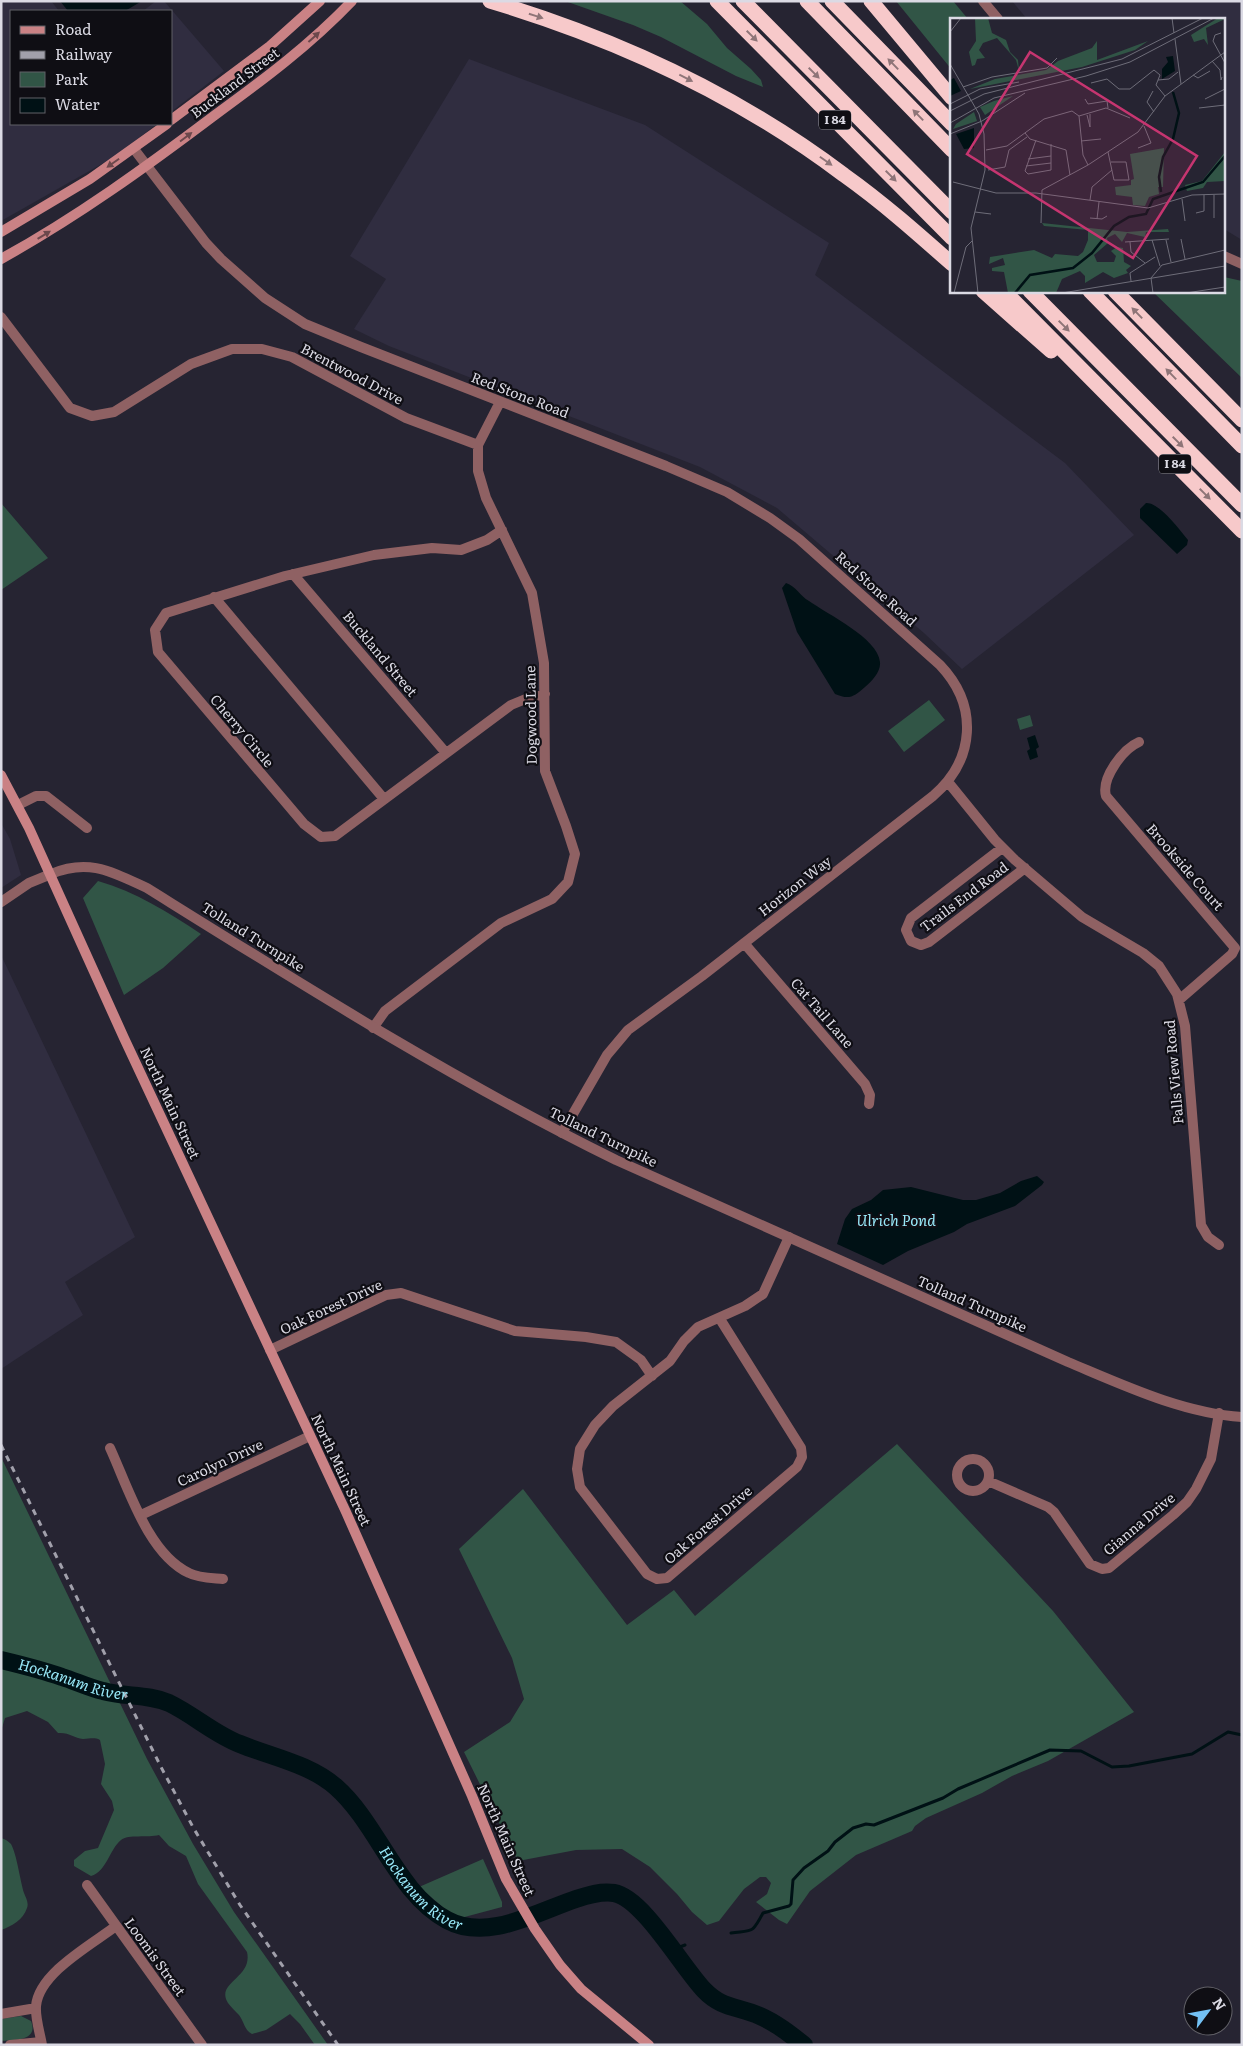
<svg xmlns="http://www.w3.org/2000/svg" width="1243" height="2046" viewBox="0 0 1243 2046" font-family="Literata,serif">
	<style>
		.built { fill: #302d40 }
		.green { fill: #315546 }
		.water { fill: #001115 }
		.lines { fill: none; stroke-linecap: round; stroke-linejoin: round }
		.stream { stroke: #001115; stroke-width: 3 }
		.river { stroke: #001115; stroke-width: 18 }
		.minor { stroke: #8f6163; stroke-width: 10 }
		.tertiary { stroke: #8f6163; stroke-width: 10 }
		.secondary { stroke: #ca8285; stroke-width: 10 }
		.motorway { stroke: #f7c9ca; stroke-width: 15 }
		.rail { stroke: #a1a0ab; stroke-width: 3; stroke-dasharray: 6 6; stroke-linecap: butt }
		.oneway { fill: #8f7578 }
		.oneway2 { fill: #6c484c }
		.labels { text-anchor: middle; stroke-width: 4.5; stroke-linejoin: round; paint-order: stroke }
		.shield { fill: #0f0e14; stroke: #9e9da6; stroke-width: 1 }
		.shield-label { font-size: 12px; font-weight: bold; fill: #dbdae4 }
		.street-label { font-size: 14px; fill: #dbdae4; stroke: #0f0e14 }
		.water-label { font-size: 15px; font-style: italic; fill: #98e9f9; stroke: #0f0e14 }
		.inset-river { fill: none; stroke: #001115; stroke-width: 2.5 }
		.inset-road { fill: none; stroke: #6e6d79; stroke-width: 1 }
		.view { fill: #c63570; fill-opacity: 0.15; stroke: #c63570; stroke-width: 2.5 }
		.inset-edge { fill: none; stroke: #dbdae4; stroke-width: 2.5 }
	</style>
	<rect width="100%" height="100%" fill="#262432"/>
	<path class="built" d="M1,1H51L59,11H11V124H157L114,157L1,221Z
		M156,1H164L224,71L171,112V11H143Z
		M1012,1H1242V240L1224,229V19H1027Z
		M469,59L645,125L829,243L815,275L1065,463L1134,535L962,669L924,633L777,508L700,467L389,346L354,329L386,279L350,256Z
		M1,823L10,839L21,875L1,888Z
		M1,955L135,1237L65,1282L83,1315L1,1369Z"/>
	<path class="green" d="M565,1H680L707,24L727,48L751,69L761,80L763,87L736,76L661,37L633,25Z
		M896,1H953L968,19H952V70Z
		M1224,277L1242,281V378L1152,291H1224Z
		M1,503L48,558L1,590Z
		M929,700L945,720L904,752L888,731Z
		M1030,715L1033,726L1020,730L1017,719Z
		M98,881C136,892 168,912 201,934L163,968L124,995L83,898Z
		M897,1444L1053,1611L1134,1712L1048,1761L1012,1776L982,1793L926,1818L915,1826L912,1831L856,1855L810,1891L787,1924L779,1920L756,1902L767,1894L771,1883L766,1877H760L744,1889L719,1921L707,1925L692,1912L677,1894L650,1867L622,1849L576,1850L518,1861L464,1752L510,1722L524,1699L512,1658L459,1549L523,1489L627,1625L674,1590L695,1616Z
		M1,1457L147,1759L193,1844L234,1912L328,2045H315L300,2024L290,2014L266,2030L252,2034C244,2030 244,2021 239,2015C235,2011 231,2007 228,2003C215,1982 253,1978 247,1952L198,1884L186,1856L169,1846L159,1835C148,1838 128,1834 121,1840C109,1850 107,1871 91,1876L74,1866V1860L85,1851L98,1848L114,1810L112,1801L101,1784L105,1764L100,1740C94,1737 90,1739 83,1739C74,1738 69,1732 58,1733L48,1722L27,1711L5,1718L1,1731Z
		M1,1838C5,1839 8,1841 11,1844C17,1855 20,1880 24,1893C26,1898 29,1903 27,1908C23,1920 12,1926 1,1930Z
		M483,1859L502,1902V1907L457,1919L419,1887Z
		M21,2016L31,2021C39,2041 14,2040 1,2041V2019Z"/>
	<path class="water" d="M60,1H142L125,11H68Z
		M1146,503C1159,502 1180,530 1188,540L1187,545L1177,554L1140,518V509Z
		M786,583C796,586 800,596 809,601C827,614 878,638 880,662C881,672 872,681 865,687C854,697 849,700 835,694L797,632L782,588Z
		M1035,735L1039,747L1036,749L1038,757L1030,760L1027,751L1030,749L1027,738Z
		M1037,1176L1044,1182L1042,1185L1015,1206L967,1224L954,1232L908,1251L883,1265L837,1244L845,1219L852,1209L871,1200L883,1190L911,1187L963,1200H976L1000,1193L1021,1181Z"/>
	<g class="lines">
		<path class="stream" d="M731,1933C753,1930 752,1934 763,1913L789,1906L791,1904L793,1880L804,1868L828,1851L835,1842L853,1828L866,1824L874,1825L943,1798L958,1789L1050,1750L1081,1751L1112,1767L1129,1766L1192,1754L1228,1732L1242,1735
			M672,1950L685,1945"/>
		<path class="river" id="s1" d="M1,1660C22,1665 42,1670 62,1677C75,1681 89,1688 103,1691C125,1697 148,1694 169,1703C194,1715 214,1734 240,1744C272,1757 310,1764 336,1787C378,1824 397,1893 447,1920C487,1942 537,1912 576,1899C588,1895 601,1891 614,1893C643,1898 682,1967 704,1990C722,2009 738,2006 760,2016C776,2023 790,2034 804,2045"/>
		<path class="minor" d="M983,1L998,19
			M134,149L206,243L221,259L265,298L305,324L361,347L666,466L727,492L770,518L799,539L940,665C979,706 975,760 933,796L702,976L628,1030L607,1055L562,1133
			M1224,256L1242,264
			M1,317L70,408L92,416L114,412L191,364L232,349H262L292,357L406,418L478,445
			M502,530L487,540L461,550L432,548L374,555L285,576L166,613L155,630L158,652L304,824L321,837L335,836L511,705L528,698L545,694
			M293,574L446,753
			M214,597L384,799
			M1139,742C1123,749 1101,778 1106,796L1235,948L1232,954L1179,1000
			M948,782L995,840L1015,860L1082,917L1143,953L1159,966L1177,994L1185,1026L1201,1225L1208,1237L1219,1245
			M18,805L36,796H46L87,828
			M1002,848L911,918L906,930L911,941L921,945L929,942L1025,868
			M1,902L29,883L51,874
			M744,943L865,1084L870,1095L869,1104
			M373,1028L385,1011L501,923L552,899L568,882L575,854L566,826L545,771L544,663L532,593L486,498L478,471V445L500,402
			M720,1319L801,1448L802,1457L797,1467L667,1578L657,1579L647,1574L580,1487L577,1469L580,1449L595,1425L613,1406L670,1361L684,1341L698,1327L745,1306L763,1294L789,1237
			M270,1350L386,1295L401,1293L515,1331L586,1337L616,1342L641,1360L652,1376
			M110,1448C128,1487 148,1554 189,1573C198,1578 213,1578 223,1579
			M957 1475a16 16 0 1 1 32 0a16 16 0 1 1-32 0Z
			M988,1481L1048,1507L1054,1512L1090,1564L1102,1569L1109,1568L1173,1515L1187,1502L1196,1489L1211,1459L1219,1413
			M141,1515L310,1436
			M87,1885L202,2045
			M1,2014L36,2008
			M10,2045L41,2042
			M42,2045C40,2033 35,2018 36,2006C39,1973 91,1945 116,1926"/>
		<path class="tertiary" d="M51,874C89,858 112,872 147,888C301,984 453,1080 616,1160L1068,1362C1123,1385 1182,1413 1242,1417"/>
		<path class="secondary" d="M171,120L270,46L320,1
			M1,232L90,179L167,124
			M1,259C77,217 146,167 215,115C263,80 310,45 352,1
			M1,775L29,828L124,1038L346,1512L472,1796L506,1879L535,1929L560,1965L581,1989L649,2045"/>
		<path class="motorway" d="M490,1C617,39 738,95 844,175C882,202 917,233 952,264
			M717,1L952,238
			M743,1L952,212
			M807,1L952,150
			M832,1L952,124
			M871,1L952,98
			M983,291L1051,351
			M1004,291L1242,531
			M1030,291L1242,505
			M1090,291L1242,446
			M1115,291L1242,420"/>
		<path class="rail" d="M1,1445L161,1767L194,1829L240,1905L338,2045"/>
	</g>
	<defs><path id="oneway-solid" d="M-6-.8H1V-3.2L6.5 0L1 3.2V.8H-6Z" transform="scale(1.25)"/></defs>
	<g class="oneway">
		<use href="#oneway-solid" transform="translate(536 16) rotate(18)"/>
		<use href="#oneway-solid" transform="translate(752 36) rotate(45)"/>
		<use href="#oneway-solid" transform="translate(893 64) rotate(-134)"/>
		<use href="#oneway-solid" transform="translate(814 73) rotate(45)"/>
		<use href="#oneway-solid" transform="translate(686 78) rotate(27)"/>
		<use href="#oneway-solid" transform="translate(918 115) rotate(-134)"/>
		<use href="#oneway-solid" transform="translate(826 161) rotate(35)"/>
		<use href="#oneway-solid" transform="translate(891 176) rotate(45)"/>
		<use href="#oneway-solid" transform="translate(1137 313) rotate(-134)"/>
		<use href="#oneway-solid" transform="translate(1064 326) rotate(45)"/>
		<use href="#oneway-solid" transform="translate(1171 374) rotate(-134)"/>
		<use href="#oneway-solid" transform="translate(1178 442) rotate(45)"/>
		<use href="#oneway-solid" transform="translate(1205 494) rotate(45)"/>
	</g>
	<g class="oneway2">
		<use href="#oneway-solid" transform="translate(314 37) rotate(-42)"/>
		<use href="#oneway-solid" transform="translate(186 137) rotate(-37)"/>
		<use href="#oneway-solid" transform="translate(113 163) rotate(145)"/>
		<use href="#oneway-solid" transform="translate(44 235) rotate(-31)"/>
	</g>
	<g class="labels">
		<g class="shield">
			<rect x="819" y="110.5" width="32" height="19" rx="4"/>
			<rect x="1159" y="454.5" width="32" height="19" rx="4"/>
		</g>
		<g class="shield-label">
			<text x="835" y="124">I 84</text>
			<text x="1175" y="468">I 84</text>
		</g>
		<g class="street-label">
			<text transform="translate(235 83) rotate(-37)" y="5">Buckland Street</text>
			<text transform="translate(352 374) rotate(28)" y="5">Brentwood Drive</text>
			<text transform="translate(520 395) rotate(21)" y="5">Red Stone Road</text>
			<text transform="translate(876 589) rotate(42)" y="5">Red Stone Road</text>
			<text transform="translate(380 654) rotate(50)" y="5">Buckland Street</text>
			<text transform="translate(531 715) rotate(-91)" y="5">Dogwood Lane</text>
			<text transform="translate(242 731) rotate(50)" y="5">Cherry Circle</text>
			<text transform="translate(1185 867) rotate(49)" y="5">Brookside Court</text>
			<text transform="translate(795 886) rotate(-38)" y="5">Horizon Way</text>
			<text transform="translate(964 897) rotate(-37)" y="5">Trails End Road</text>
			<text transform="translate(253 937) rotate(32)" y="5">Tolland Turnpike</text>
			<text transform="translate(822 1013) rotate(49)" y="5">Cat Tail Lane</text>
			<text transform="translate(1174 1072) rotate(-95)" y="5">Falls View Road</text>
			<text transform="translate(170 1103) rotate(65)" y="5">North Main Street</text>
			<text transform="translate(603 1137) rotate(26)" y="5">Tolland Turnpike</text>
			<text transform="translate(972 1304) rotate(24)" y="5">Tolland Turnpike</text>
			<text transform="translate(331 1307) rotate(-25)" y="5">Oak Forest Drive</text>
			<text transform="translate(220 1463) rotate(-25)" y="5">Carolyn Drive</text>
			<text transform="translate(341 1470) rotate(65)" y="5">North Main Street</text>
			<text transform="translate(1139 1524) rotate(-40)" y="5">Gianna Drive</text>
			<text transform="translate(708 1525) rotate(-41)" y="5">Oak Forest Drive</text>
			<text transform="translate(506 1840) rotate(66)" y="5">North Main Street</text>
			<text transform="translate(155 1957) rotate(54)" y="5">Loomis Street</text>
		</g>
		<g class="water-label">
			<text x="896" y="1226">Ulrich Pond</text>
			<text dy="5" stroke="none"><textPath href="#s1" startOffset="75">Hockanum River</textPath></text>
			<text dy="5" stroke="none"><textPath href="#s1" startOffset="496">Hockanum River</textPath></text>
		</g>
	</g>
	<g transform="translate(950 18)">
		<rect width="275" height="275" fill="#262432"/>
		<path d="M25,0H38L42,15L56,22L60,34L68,42L69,53L66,42L47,20L33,25L29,32L35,40L27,41L25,47L22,48L19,34L26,23ZM268,0L275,1L256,10L258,27L254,21L244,24L241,17ZM147,23V42L198,23L185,32L132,49L20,71L45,61L96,52L108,43L142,30ZM63,78L35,97L30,89L44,83ZM24,94L27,103L3,111L6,106ZM214,130L213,169H208L209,176L199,179L195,188L183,187L182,179L166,177L165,169L181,167V162L184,161L180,136ZM275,134V163L257,164L253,170L237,173L235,167L252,163ZM92,205L177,214L218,211L219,214H196L195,219L177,215L172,224L165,216L157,220L158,225L144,237L147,244H164L166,238L161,233L167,229L173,230L174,244L181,248L176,252L178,255L164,260L153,254L135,265V258L130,253L112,261L106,275H58L54,254L42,253V250L55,247L53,240L39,246L40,239L84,232L102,240L105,236L128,238L133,234L138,222V212L94,208Z" fill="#315546"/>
		<path d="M223,38L225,53L212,61V51L218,44L216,39ZM4,60L11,73L0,78V62ZM24,110V130L14,131L6,116Z" fill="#001115"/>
		<path class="inset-river" d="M211,174L209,159L213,139L223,121L229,95L223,74M65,275L80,257L123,250L142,235L164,208L179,199L196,196L203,181L253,164L275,138"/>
		<path class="inset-road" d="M222,0L224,15M0,14L11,0M271,15L265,17L263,23L275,45M225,21L231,66M262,43L270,52L271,62L272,59M0,46L29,96L34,116L35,152L21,210L28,275M243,57L248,60L260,53M208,62L219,61L228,54M141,65L157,61L169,71H180L204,52L210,57L206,67L215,78M13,69L42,59L97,50L107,40M203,73L197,84L204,94M135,81L138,86L157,83L158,90M255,81L275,71M0,86L30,71L69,64M249,90L275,87M0,93L34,76L172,41L253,0M137,97L140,109V96M129,98L156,90L180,100M0,105L44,80L136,58L180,44L264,0M75,115L80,121L116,132L120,157M0,116L32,103L75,75M86,122L75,153L78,156L101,152V126M131,123L151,121M188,130L201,125L194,108M36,132L57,128L94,101L122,93L129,98L133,137L138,147M158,134L164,162H179L176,144H161M78,141L101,138M76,148L101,145M38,152L55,149L59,132L77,119M3,164L46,175H86L198,190L242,177L275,176M264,177V200M232,181L235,203M140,182L142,169L162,152M25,194L41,196M246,195L254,193V177M140,200L152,201L157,198M147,201L149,184M91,205L92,172L138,147L188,114L215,78L275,34M231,221L235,241M202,222L210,248M216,222L221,244M175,224L219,221M180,224L181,234L195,245M201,260L212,247L275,232M201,260L203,275M181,263L180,255L205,239M4,275L16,229L22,223M112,275L275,248M236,275L275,269"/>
		<path class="view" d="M80,34L247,138L183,240L17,136Z"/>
		<rect width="275" height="275" class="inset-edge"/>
	</g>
	<rect width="1243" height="2046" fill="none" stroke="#dbdae4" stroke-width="5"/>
	<rect x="10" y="10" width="162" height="115" fill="#0f0e14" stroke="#616067"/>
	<rect x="20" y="26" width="25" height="8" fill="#ca8285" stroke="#616067"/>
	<text x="55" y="35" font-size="15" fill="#dbdae4">Road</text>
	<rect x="20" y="51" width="25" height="8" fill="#a1a0ab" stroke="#616067"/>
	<text x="55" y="60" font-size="15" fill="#dbdae4">Railway</text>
	<rect x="20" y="72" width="25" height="15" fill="#315546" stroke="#616067"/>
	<text x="55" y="85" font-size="15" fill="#dbdae4">Park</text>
	<rect x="20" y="98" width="25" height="15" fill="#001115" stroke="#616067"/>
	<text x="55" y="110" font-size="15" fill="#dbdae4">Water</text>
	<g transform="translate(1208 2011) rotate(58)"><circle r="24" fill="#0f0e14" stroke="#616067"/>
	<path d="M0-4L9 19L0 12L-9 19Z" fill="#73c1f5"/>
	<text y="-8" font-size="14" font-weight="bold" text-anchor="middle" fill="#dbdae4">N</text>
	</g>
</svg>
